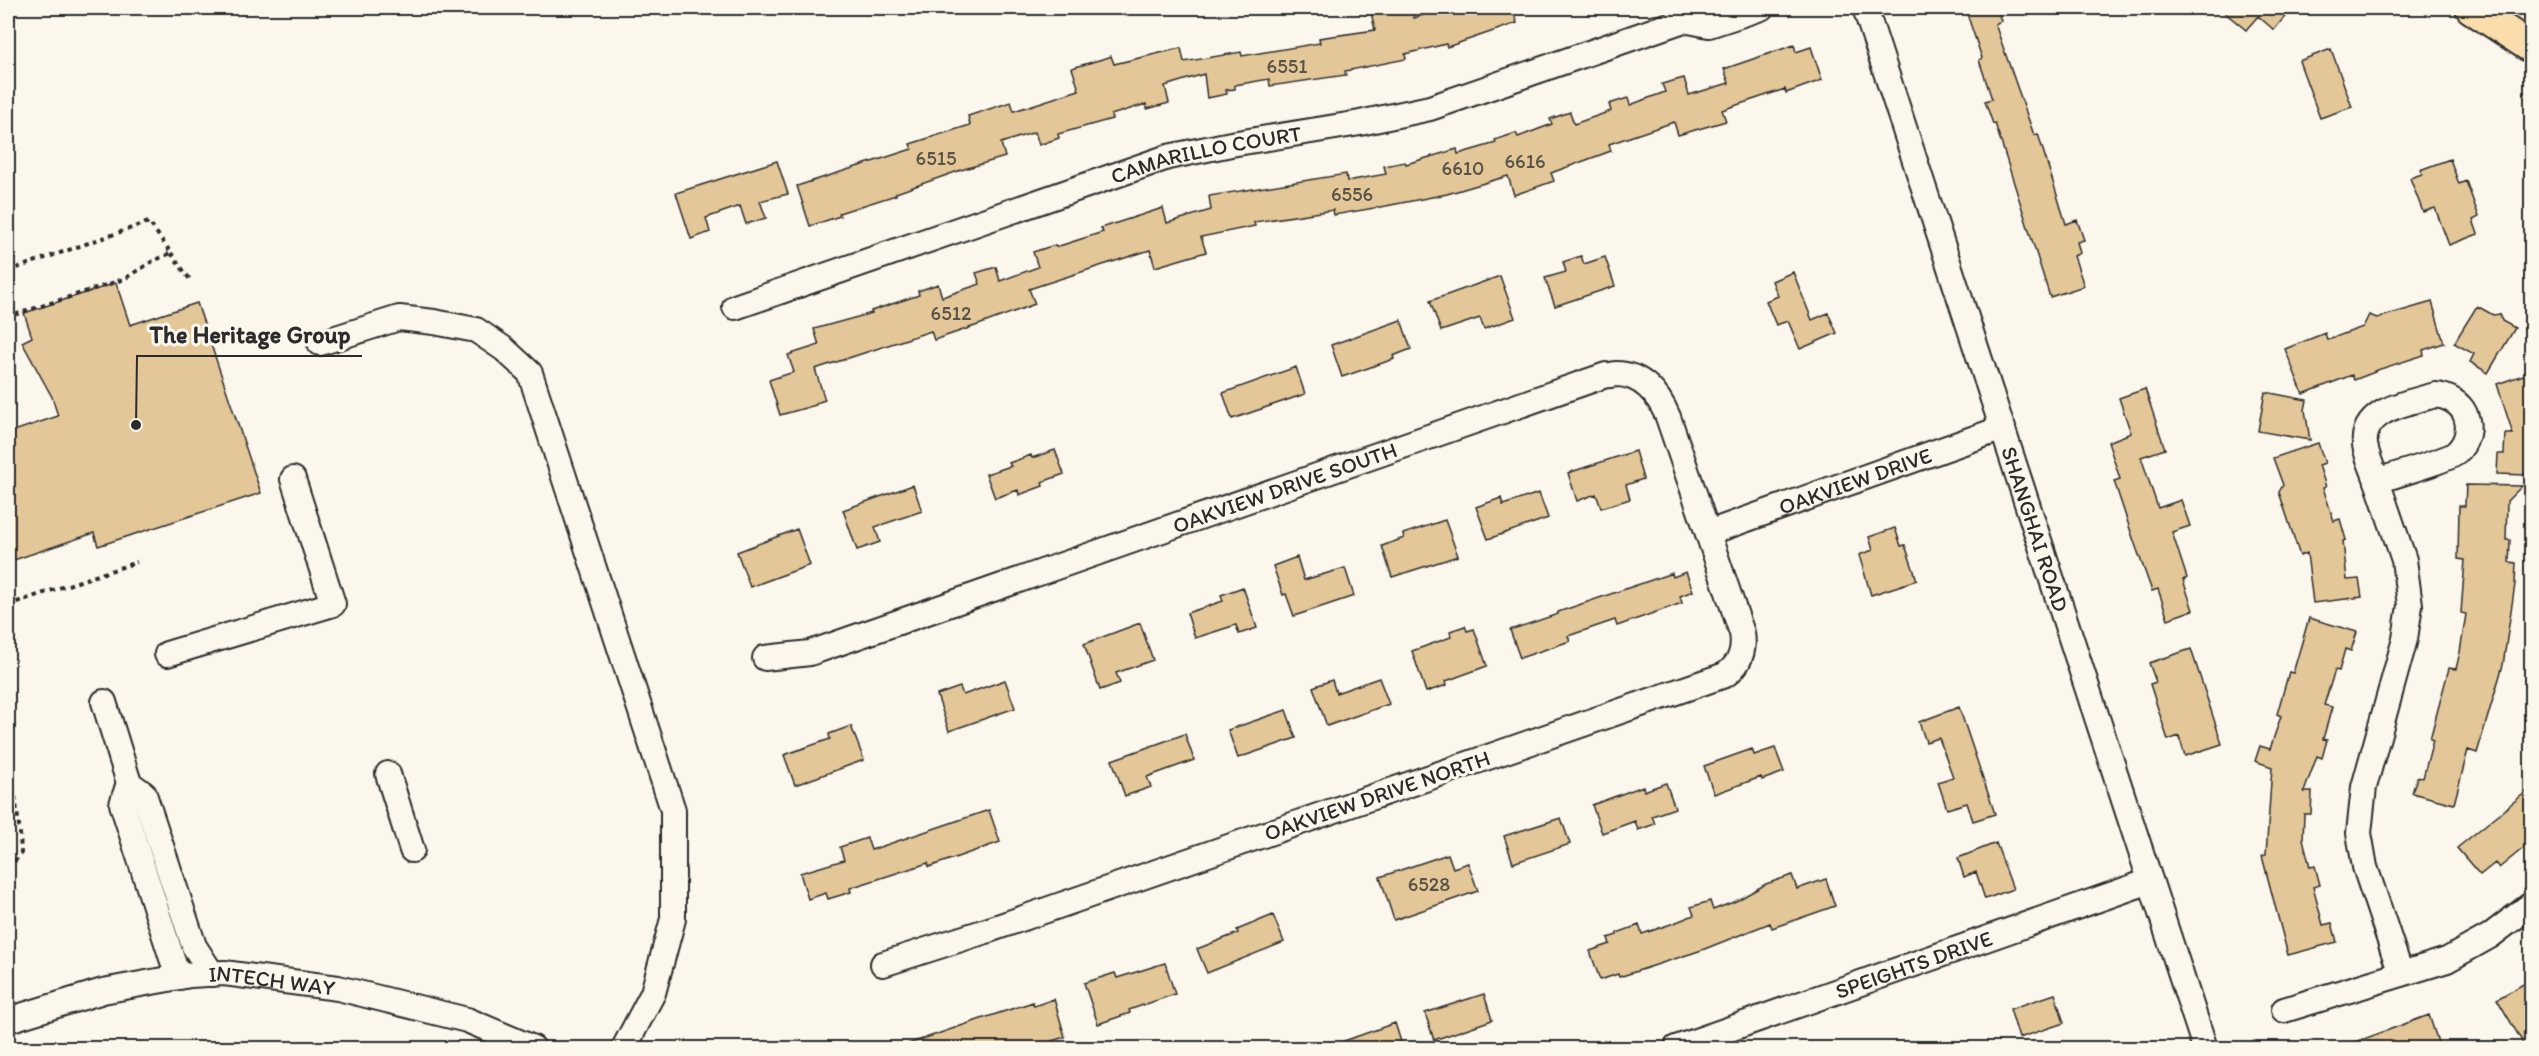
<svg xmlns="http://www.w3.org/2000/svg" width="2539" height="1056" viewBox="0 0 2539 1056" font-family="Itim,sans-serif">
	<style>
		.building { fill: #e4c798; stroke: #2b2b2b; stroke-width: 1.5 }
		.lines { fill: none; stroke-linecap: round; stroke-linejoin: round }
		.minor-casing { stroke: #2b2b2b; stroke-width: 28 }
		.major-casing { stroke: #2b2b2b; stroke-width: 34 }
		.path { stroke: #2b2b2b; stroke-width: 4; stroke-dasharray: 4.5 4.5; stroke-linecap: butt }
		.minor { stroke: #fbf7ec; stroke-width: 24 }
		.major { stroke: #faddab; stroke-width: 30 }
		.labels { text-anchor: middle; stroke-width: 6; stroke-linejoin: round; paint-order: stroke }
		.number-label { font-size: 20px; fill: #595246 }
		.street-label { font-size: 22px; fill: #2b2b2b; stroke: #fbf7ec }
		.leader { fill: none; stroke: #2b2b2b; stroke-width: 2 }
		.callout-dot { fill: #2b2b2b; stroke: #fbf7ec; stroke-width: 2 }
		.callout-label { font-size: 24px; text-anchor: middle; font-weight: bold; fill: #2b2b2b; stroke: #fbf7ec; stroke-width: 6; stroke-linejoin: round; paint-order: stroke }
	</style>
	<rect width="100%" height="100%" fill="#fbf7ec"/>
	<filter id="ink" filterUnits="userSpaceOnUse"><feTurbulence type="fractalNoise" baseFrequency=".0167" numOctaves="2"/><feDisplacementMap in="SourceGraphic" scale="12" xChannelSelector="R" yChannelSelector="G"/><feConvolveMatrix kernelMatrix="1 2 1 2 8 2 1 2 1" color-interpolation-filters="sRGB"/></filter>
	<g filter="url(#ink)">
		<path class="building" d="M1370,8H1412L1414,18L1444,8H1512L1517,23L1447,47L1446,44L1405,54L1406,59L1345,71L1346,75L1270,86L1269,79L1235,85V89L1226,90L1227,94L1207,98L1204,74L1165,86L1169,103L1147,109L1146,104L1111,115L1112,119L1058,134L1059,138L1039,145L1035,132L1001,143L1005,157L961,170L896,193V195L839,213L840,216L810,226L797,186L912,149L910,144L970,125L968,116L1011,102L1014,111L1079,90L1072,68L1109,57L1111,56L1114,64L1181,48L1184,62L1241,52L1242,56L1320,43L1319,38L1375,30Z
			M1965,8H1997L2001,21L1995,24L2034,135L2038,134L2066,224L2077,220L2084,240L2077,242L2080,253L2074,256L2084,286L2050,297L1995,123L1993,124L1985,101L1992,99L1979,60L1982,58Z
			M2219,8H2292L2274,30L2258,16L2246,30Z
			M1794,45L1796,52L1811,47L1822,80L1786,93L1785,89L1722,110L1726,121L1678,135L1674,122L1609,144L1611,151L1551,173L1554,181L1514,195L1508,176L1447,194L1386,206L1334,215L1333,210L1254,222L1255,226L1201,237L1206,252L1155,267L1150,250L1103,265L1029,289L1035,304L981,324L934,340L931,331L815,369L825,400L816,403V405L780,415L769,380L794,372L788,355L819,345L814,329L872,313L871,311L919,295L918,291L938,284L942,297L980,284L976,273L996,267L1000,281L1038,267L1033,252L1055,245L1056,247L1103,232L1101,228L1163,208L1167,223L1211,210L1209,196L1346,174L1347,181L1386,174L1384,166L1405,162L1406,164L1457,149L1458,154L1496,143L1495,140L1516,133L1518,137L1552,124L1550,119L1570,112L1574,124L1611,111L1609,104L1628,98L1630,105L1665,92L1662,84L1684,78L1689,95L1729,83L1724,69Z
			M2331,49L2352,107L2320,118L2299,61Z
			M2450,159L2459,184L2466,181L2479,217L2473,220L2478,234L2449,245L2435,208L2423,212L2410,178L2422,174L2420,170Z
			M777,161L788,194L760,201L766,218L746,224L740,206L706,218L710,232L691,239L676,193Z
			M1581,256L1584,264L1605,257L1615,286L1555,306L1545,278L1566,272L1563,262Z
			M1793,272L1812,320L1828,313L1837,333L1800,349L1788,321L1776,325L1766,301L1778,296L1772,281Z
			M1500,276L1515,318L1484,329L1480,318L1441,331L1430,301Z
			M116,283L130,325L197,303L261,493L98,546L94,533L8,562V433L58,416L52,397L22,342L32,337L24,313Z
			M2432,302L2444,343L2423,350L2424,355L2374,371L2375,372L2354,380L2352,375L2303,394L2285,349L2325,333L2327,340L2363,327L2369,315L2377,318Z
			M2477,306L2493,315L2500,314L2502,321L2515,328L2488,373L2470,362L2474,354L2454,343Z
			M1401,320L1411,349L1393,356L1394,359L1342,377L1331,345Z
			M1296,367L1305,394L1232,419L1223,393Z
			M2532,372V478H2529L2527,475L2497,474L2498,454H2504L2505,434H2513L2497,384Z
			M2145,389L2165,449L2141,457L2158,508L2181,500L2190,526L2172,532L2187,578L2183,580L2193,610L2168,619L2158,589L2152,591L2135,544L2114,481L2120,479L2108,442L2131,433L2119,398Z
			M2265,392L2307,400L2305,410L2310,440L2258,431Z
			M2318,443L2325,463L2319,465L2326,487L2323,488L2334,521L2340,519L2346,540L2343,541L2347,580L2359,579L2362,597L2313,603L2307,553L2300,556L2279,492L2283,485L2273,458Z
			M1055,450L1064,474L1042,482L1043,486L1019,495L1018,490L995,498L986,474L1011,466L1009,463L1031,455L1032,458Z
			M1635,451L1643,479L1626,485L1630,499L1601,508L1596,494L1577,501L1568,473Z
			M913,485L922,511L875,527L880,542L857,550L843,510Z
			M2466,485L2522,486L2507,501L2506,540H2510L2509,562L2516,563L2515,584L2503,665L2477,753L2468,750L2454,804L2412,793L2417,777L2423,778L2433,740L2430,739L2449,668L2456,669L2460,652L2466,614L2461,613L2465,560L2458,559L2459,506H2465Z
			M1539,493L1548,518L1488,539L1476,507L1501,498L1503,505Z
			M1445,520L1458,556L1392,577L1382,546L1404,538L1403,534Z
			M1895,528L1901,546L1905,545L1917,580L1871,595L1859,555L1873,550L1869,537Z
			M797,529L810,565L750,587L737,552Z
			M1297,557L1304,580L1345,568L1354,596L1294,616L1286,594L1283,595L1273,566Z
			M1686,572L1693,591L1680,596L1682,603L1617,626L1615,620L1568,636L1570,641L1520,658L1510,630L1558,614V612L1672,573L1673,577Z
			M1243,587L1257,628L1239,634L1236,625L1195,638L1187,613L1223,601L1221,595Z
			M2309,618L2357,632L2351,651L2345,649L2339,671L2335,670L2324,705L2332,707L2323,739L2327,740L2322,758L2317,756L2304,792H2312L2311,814H2304L2303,839L2310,867L2315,866L2320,885L2313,887L2323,925L2332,923L2337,942L2288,955L2262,856L2266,855L2272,767L2255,761L2260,746L2270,749L2281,716L2277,714L2289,672L2293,673Z
			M1140,623L1153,660L1116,673L1120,683L1100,690L1084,644Z
			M1465,626L1467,631L1474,629L1487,666L1446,681L1447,685L1426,692L1412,651L1451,637L1450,631Z
			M2191,649L2222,744L2185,756L2179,736L2168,740L2150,684L2156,682L2149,663Z
			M1379,678L1389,704L1327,726L1313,687L1332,680L1336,693Z
			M1005,680L1015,708L949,731L937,695L960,687L963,695Z
			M1959,707L1995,814L1973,821L1967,803L1947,809L1938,782L1953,777L1939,738L1926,742L1919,722Z
			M1286,710L1296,738L1238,758L1228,730Z
			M851,726L864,760L795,785L784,755L830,739L829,734Z
			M1185,734L1194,760L1147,777L1151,787L1125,796L1112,760Z
			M1775,748L1784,772L1762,780L1761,777L1714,794L1704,766L1752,749L1754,755Z
			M1666,783L1675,808L1652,816L1655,824L1638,830L1635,821L1602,833L1592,805L1643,786L1644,791Z
			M2532,787V841L2499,868L2495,863L2480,875L2457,848Z
			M989,810L1000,842L929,867L928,863L850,888L851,892L828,899L826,893L808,899L800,873L844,860L840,847L867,838L871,850Z
			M1561,818L1570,844L1513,863L1504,836Z
			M1996,843L2013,889L1985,899L1976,872L1964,877L1958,858Z
			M1448,854L1453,868L1468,863L1478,891L1394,920L1380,877Z
			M1792,875L1797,889L1826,879L1835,906L1772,928L1770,923L1702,950L1619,977L1618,974L1600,980L1590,951L1610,944L1608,938L1617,935V933L1639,925L1642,934L1674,923L1694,915L1691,907L1710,901L1713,910L1736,901L1766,884Z
			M1273,915L1284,942L1207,973L1197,949L1238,933L1237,930Z
			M1165,963L1175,994L1129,1010L1130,1013L1098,1024L1084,983L1115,973L1117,978Z
			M2532,979V1048H2526L2497,999Z
			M1484,994L1492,1020L1434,1040L1425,1013Z
			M2055,994L2064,1023L2019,1038L2010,1009Z
			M1054,999L1065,1037L1028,1048H1010L1008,1044L993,1048H906L905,1045L984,1018L1033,1002L1034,1006Z
			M2429,1015L2440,1048H2346L2345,1046Z
			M1395,1023L1403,1048H1331L1330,1046Z"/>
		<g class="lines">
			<g class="minor-casing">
				<g id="minor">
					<path id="s1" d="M1865,8L2205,1048"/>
					<path id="s2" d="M735,307L1168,157L1231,144L1360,123L1430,108L1684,20L1709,25L1761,8"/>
					<path d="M320,343L399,318L434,322L476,330L504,349L530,373L673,810V919L653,993L624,1048"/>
					<path d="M2435,395C2448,396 2460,403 2465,414C2471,428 2467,443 2456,453C2448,460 2391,476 2377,481C2373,469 2367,457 2365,445C2361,408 2410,403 2435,395Z"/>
					<path d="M2377,481L2404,560L2410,605L2405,639L2364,787L2359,833L2365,867L2401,974"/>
					<path id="s3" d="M1708,533L2003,428"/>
					<path d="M167,654L333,604L293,479"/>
					<path id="s4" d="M765,658L810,653L1606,375C1610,376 1613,374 1616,374C1642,374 1659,395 1668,417L1742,633C1745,651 1740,664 1725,675L986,931L883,964"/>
					<path d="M104,702L129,783"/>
					<path d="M388,774L412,850"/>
					<path d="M178,977L122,804L129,783L144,794L194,946L212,974"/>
					<path d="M2284,1010L2447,960L2490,936L2532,904"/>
					<path id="s5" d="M8,1020L103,991L190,975L224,973L338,988L467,1020L533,1048"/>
					<path id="s6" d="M1676,1048L2150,881"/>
				</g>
			</g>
			<g class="major-casing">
				<path id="major" d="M2471,8L2532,48"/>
			</g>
			<path class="path" d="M171,253L191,281
				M8,271L149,222L171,253L153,261L124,279L8,317
				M8,605L137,562
				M8,743L20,834L21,853L8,870"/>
			<use href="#minor" class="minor"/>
			<use href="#major" class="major"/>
		</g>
	</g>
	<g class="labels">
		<g class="number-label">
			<text x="1287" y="73">6551</text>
			<text x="936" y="165">6515</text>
			<text x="1525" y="168">6616</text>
			<text x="1463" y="175">6610</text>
			<text x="1352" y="201">6556</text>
			<text x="951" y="320">6512</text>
			<text x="1429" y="891">6528</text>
		</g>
		<g class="street-label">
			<text dy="8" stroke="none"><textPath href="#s2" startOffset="496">CAMARILLO COURT</textPath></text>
			<text dy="8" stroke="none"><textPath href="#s3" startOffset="156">OAKVIEW DRIVE</textPath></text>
			<text dy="8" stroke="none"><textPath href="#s4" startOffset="548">OAKVIEW DRIVE SOUTH</textPath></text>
			<text dy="8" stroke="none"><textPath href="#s1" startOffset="548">SHANGHAI ROAD</textPath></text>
			<text transform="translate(1377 795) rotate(-19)" y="8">OAKVIEW DRIVE NORTH</text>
			<text dy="8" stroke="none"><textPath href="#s6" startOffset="252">SPEIGHTS DRIVE</textPath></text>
			<text dy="8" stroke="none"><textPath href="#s5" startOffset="270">INTECH WAY</textPath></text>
		</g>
	</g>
	<path class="leader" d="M136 425L137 356H362"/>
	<circle class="callout-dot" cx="136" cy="425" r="6"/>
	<g class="callout-label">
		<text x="250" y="343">The Heritage Group</text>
	</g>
	<rect width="2539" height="1056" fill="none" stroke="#fbf7ec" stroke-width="30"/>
	<rect x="15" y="15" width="2509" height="1026" fill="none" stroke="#2b2b2b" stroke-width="2" filter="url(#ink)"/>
</svg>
